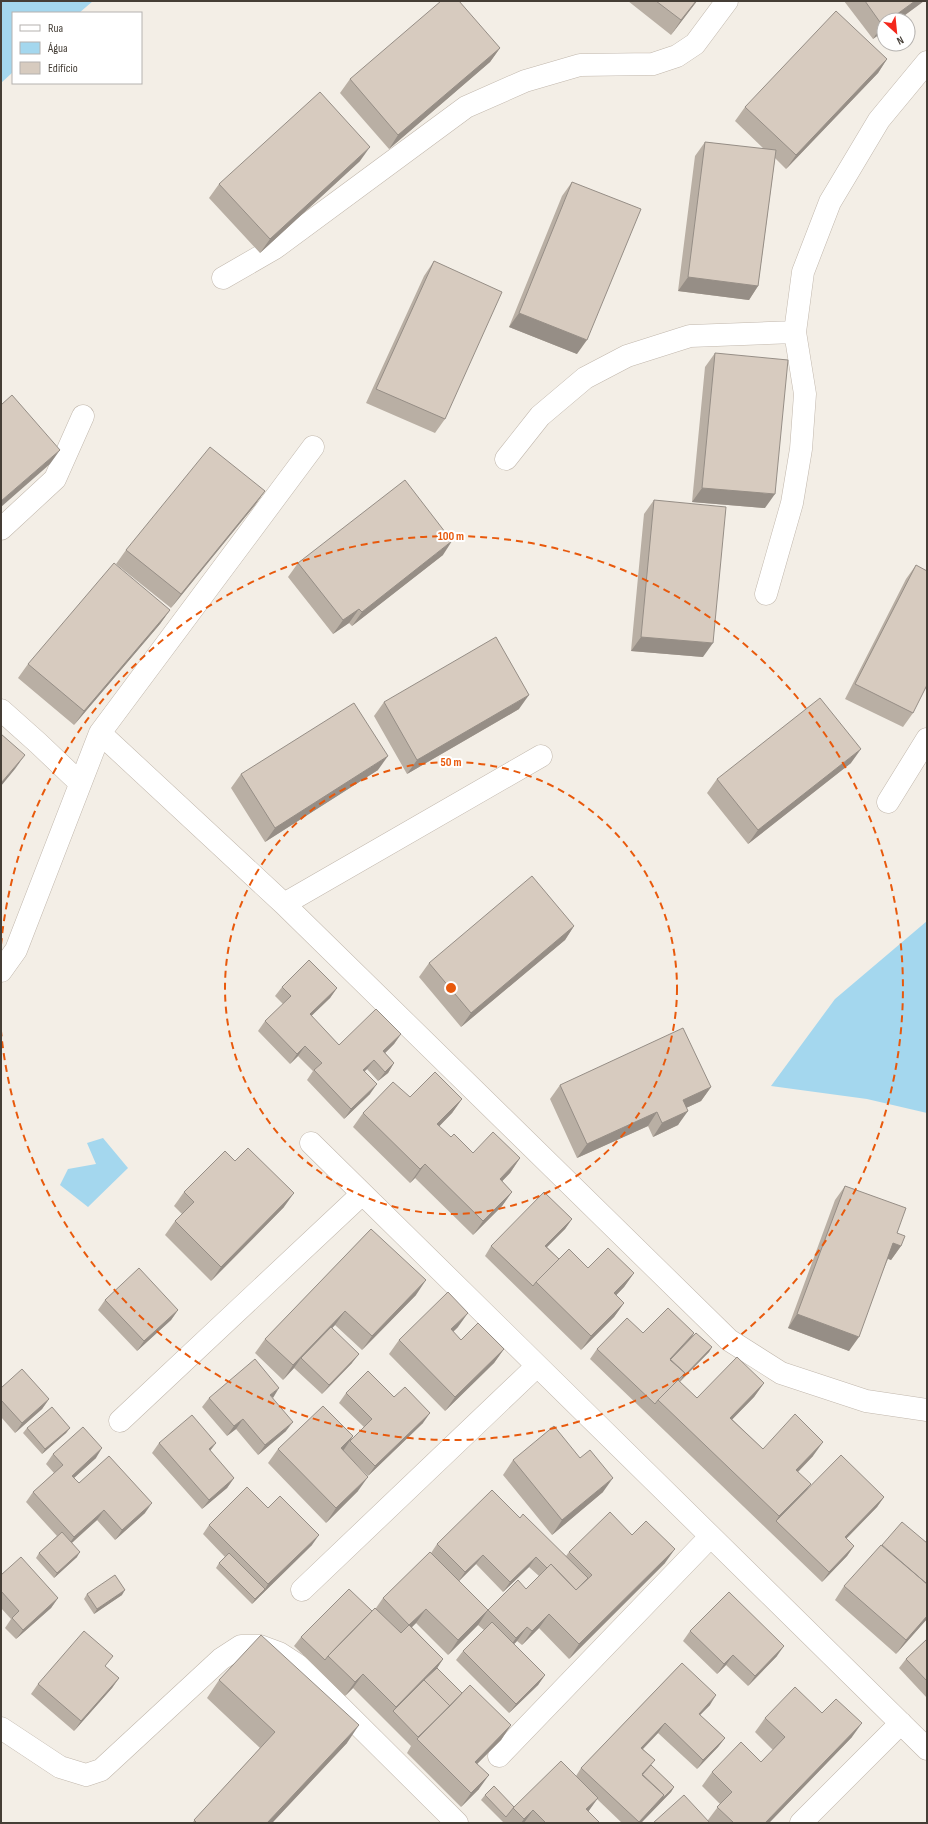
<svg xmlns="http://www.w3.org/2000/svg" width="928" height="1824" viewBox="0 0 928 1824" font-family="'Sofia Sans Condensed',sans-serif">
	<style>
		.water { fill: #a4d7ee }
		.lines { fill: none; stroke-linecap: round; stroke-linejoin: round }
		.street-casing { stroke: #c1b7ac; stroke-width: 23 }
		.street { stroke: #fff; stroke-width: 22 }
		.wall { fill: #b9afa4 }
		.shaded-wall { fill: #968e86 }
		.building { fill: #d7cbbf; stroke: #968e86 }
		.ring { fill: none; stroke: #e8590c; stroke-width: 2; stroke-dasharray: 7 5 }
		.centre { fill: #e8590c; stroke: #fff; stroke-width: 2 }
		.ring-label { font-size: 12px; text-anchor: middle; font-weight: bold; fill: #e8590c; stroke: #fff; stroke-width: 4; stroke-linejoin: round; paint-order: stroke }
	</style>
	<rect width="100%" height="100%" fill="#f3eee6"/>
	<path class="water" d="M1,1H93L79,13H13V72L1,83Z
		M927,921V1113L867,1099L771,1086L835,999Z
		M103,1138L128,1168L88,1207L60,1185L68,1169L96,1164L87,1143Z"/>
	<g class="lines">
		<g class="street-casing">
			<path id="street" d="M223,278L275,248L466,107L525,81L580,65L653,64L677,56L695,44L727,1
				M313,447L100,733L284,904L729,1340L781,1373L866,1401L927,1410
				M506,459L540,416L585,378L627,356L690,336L795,332
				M1,529L55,479L83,416
				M766,594L792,503L801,449L805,394L795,332L803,272L830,202L879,120L927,62
				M1,710L38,743L80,783
				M888,802L927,739
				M284,904L541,756
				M1,971L16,950L100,733
				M311,1143L927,1749
				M120,1421L362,1194
				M302,1590L537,1366
				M1,1728L60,1767L86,1775L101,1770L221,1659L241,1646H260L279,1653L299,1666L457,1823
				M499,1756L710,1537
				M801,1823L901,1723"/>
		</g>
		<use href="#street" class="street"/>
	</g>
	<path class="wall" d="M628,1H697L671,35Z
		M844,1H924L873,39Z
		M500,48L490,62L389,149L340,93L350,79Z
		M887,59L878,73L786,169L775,158L758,286L749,300L678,291L695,156L705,142L764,149L735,121L745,107Z
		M360,161L260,253L209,198L219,184Z
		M572,182L577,354L509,327L562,196Z
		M434,261L445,419L435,433L366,403L424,276Z
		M715,353L765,508L692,502L705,367Z
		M265,491L255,505L171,608L116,564L126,550Z
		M654,500L703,657L631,651L644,514Z
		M443,555L352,626L349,623L333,634L288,577L298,563Z
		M916,565L913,713L903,727L845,699L906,579Z
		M170,610L160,624L74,725L18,678L28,664Z
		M384,702L519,709L407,774L374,716Z
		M851,763L748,844L707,793L717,779Z
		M378,770L265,842L231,788L241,774Z
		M574,926L565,940L461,1027L419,977L429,963Z
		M282,987L337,988L330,998L311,1016L339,1045L401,1034L394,1044L385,1053L394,1063L388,1073L378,1081L367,1069L365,1071L370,1094L344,1119L307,1080L313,1071L298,1056L290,1064L258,1031L265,1021L283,1004L275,996Z
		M560,1085L711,1087L701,1101L686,1108L678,1125L653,1137L648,1126L577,1158L550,1099Z
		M410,1097L462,1099L452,1113L439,1126L451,1137L473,1153L520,1158L510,1173L502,1181L512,1192L502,1206L473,1235L415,1178L410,1183L353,1127L363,1113Z
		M235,1161L284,1207L211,1281L165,1235L175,1221L182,1214L174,1206L184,1192Z
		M845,1186L897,1233L901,1246L891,1260L888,1259L849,1351L788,1328L835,1200Z
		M572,1219L565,1229L547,1247L559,1259L588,1268L634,1273L624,1287L616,1295L624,1303L614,1317L581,1350L485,1256L491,1246Z
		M371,1229L416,1295L362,1350L335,1325L332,1328L352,1363L322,1394L294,1368L283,1380L255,1353L265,1339Z
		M105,1300L178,1310L171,1320L137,1351L98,1310Z
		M458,1327L453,1332L461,1340L504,1349L494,1363L445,1411L389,1354L399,1340Z
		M694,1333L690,1340L712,1347L709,1352L680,1382L697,1398L764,1383L754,1397L732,1419L763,1449L813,1456L798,1472L807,1489L884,1497L877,1507L846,1539L854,1546L847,1556L822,1582L769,1531L590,1359L597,1349Z
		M1,1388L49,1399L42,1409L15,1433L1,1417Z
		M346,1393L394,1397L423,1423L368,1476L343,1451L358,1491L326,1523L268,1463L278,1449L353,1436L350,1441L364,1427L339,1403Z
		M209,1398H273L286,1431L258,1455L236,1429L227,1436L202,1407Z
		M27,1428H70L66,1433L42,1454L23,1433Z
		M159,1443H216L210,1451L234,1478L227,1488L202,1509L152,1453Z
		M53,1454L96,1458L74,1478L79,1483L145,1513L115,1540L97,1520L72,1543L77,1557L54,1578L36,1558L39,1553L57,1536L26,1502L33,1492L54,1473L46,1464Z
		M513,1460L603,1492L552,1535L503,1475Z
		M268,1508L312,1545L252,1604L216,1568L219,1563L225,1557L203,1534L209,1525Z
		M520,1518L566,1556L569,1552L632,1535L665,1563L569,1659L539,1628L522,1645L517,1641L514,1644L545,1675L538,1685L509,1713L456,1660L463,1651L484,1630L478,1625L488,1610L526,1589L539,1576L529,1567L503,1592L476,1564L459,1581L488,1610L478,1625L448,1655L416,1623L412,1627L443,1659L437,1668L462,1693L511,1725L501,1740L477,1764L479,1789L461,1807L407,1753L411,1746L353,1688L345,1696L294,1646L301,1637L372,1611L376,1608L383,1598L431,1553L437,1544Z
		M1,1575L58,1598L51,1608L16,1639L5,1628L11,1619L1,1608Z
		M844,1586L927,1619L896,1654L835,1600Z
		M87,1594L122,1595L94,1614L84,1599Z
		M690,1631L777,1656L748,1686L726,1665L717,1674L683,1641Z
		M927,1639V1698L899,1668L906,1659Z
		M682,1663L710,1705L700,1715L725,1738L718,1747L697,1769L658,1733L643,1749L655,1760L651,1765L674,1787L671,1792L641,1823H622L597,1799L588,1811L600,1823H504L481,1800L485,1795L514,1807L576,1776L581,1768Z
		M106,1667L119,1678L112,1688L74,1731L31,1694L38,1684Z
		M219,1680L347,1743L272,1823H192L260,1748L207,1698Z
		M822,1713L852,1737L769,1823H653L708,1820L720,1804L702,1786L712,1772L761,1762L773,1750L755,1732L765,1718Z"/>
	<path class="shaded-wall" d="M696,1H697L671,35L681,20Z
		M915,1H924L898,20H889Z
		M884,24V31L873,39L882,25Z
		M500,48L490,62L389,149L398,135Z
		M887,59L878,73L786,169L796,155Z
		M370,147L360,161L260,253L270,239Z
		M688,277L758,286L749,300L678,291Z
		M519,313L587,340L577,354L509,327Z
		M60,450L50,464L1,507V501Z
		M702,488L775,494L765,508L692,502Z
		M265,491L255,505L171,608L181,594Z
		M452,541L443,555L352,626L362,612Z
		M359,609L349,623L333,634L343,620Z
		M170,610L160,624L74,725L84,711Z
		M641,637L713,643L703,657L631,651Z
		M529,695L519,709L407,774L417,760Z
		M861,749L851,763L748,844L758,830Z
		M25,755L15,769L1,786V783Z
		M388,756L378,770L265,842L275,828Z
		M574,926L565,940L461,1027L471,1013Z
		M337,988L330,998L303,1024L310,1014Z
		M401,1034L394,1044L377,1061L383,1051Z
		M305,1046L298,1056L290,1064L297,1054Z
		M374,1060L367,1069L356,1079L363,1070Z
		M394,1063L388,1073L378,1081L385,1072Z
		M377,1084L370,1094L344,1119L351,1109Z
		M711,1087L701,1101L673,1114L683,1100Z
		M462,1099L452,1113L427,1139L437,1124Z
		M688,1111L678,1125L653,1137L662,1123Z
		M657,1112L648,1126L577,1158L587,1144Z
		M520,1158L510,1173L490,1194L500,1179Z
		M425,1164L415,1178L410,1183L420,1169Z
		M512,1192L502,1206L473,1235L483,1221Z
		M294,1193L284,1207L211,1281L221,1267Z
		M572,1219L565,1229L538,1256L545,1246Z
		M893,1243L901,1246L891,1260L884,1257Z
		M634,1273L624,1287L604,1308L614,1293Z
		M426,1280L416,1295L362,1350L372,1336Z
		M624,1303L614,1317L581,1350L591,1336Z
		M178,1310L171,1320L137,1351L144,1341Z
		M345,1311L335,1325L302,1359L301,1358L294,1368L283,1380L293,1365Z
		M468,1313L458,1327L441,1343L451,1329Z
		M797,1314L859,1337L849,1351L788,1328Z
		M694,1333L688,1343L666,1364L670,1359Z
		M712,1347L709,1352L678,1383L682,1378Z
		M504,1349L494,1363L445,1411L455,1397Z
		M359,1354L352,1363L322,1394L329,1385Z
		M764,1383L754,1397L720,1432L730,1418Z
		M279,1388L273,1398L270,1395Z
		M49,1399L42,1409L15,1433L22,1423Z
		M430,1413L423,1423L368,1476L375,1466Z
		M243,1419L236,1429L227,1436L234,1426Z
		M293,1422L286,1431L258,1455L265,1445Z
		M70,1428L66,1433L42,1454L45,1449Z
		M353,1436L343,1451L341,1448Z
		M823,1442L813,1456L786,1484L796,1470Z
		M216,1443L209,1452V1449Z
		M102,1448L96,1458L65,1486L72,1476Z
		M368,1477L358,1491L326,1523L336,1508Z
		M234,1478L227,1488L202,1509L209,1500Z
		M613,1478L603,1492L552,1535L562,1520Z
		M811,1484L801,1498L776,1521L779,1516Z
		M884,1497L877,1507L838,1547L845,1537Z
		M152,1503L145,1513L115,1540L122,1530Z
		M104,1510L97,1520L67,1547L74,1537Z
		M319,1535L312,1545L252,1604L255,1599L265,1589L268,1584Z
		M854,1546L847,1556L822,1582L829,1572Z
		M675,1549L665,1563L569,1659L579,1644Z
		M80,1552L77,1557L54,1578L57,1573Z
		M483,1555L476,1564L458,1582L465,1572Z
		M536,1557L529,1567L503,1592L510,1582Z
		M125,1590L122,1595L94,1614L97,1609Z
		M58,1598L51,1608L16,1639L23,1630Z
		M426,1609L416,1623L400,1639L409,1625Z
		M488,1610L478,1625L448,1655L458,1640Z
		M549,1614L539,1628L522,1645L532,1631Z
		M927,1616V1619L896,1654L906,1640Z
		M527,1627L517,1641L506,1652L516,1638Z
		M784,1646L777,1656L748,1686L755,1676Z
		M733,1655L726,1665L717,1674L724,1664Z
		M443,1659L434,1673L393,1711L396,1707Z
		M363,1674L353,1688L345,1696L355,1682Z
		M545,1675L538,1685L509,1713L516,1704Z
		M119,1678L112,1688L74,1731L81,1721Z
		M716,1695L710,1705L692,1723L699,1714Z
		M665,1723L658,1733L635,1757L641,1748Z
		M862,1723L852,1737L769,1823H765Z
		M359,1725L347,1743L272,1823H267Z
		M511,1725L501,1740L465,1776L475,1762Z
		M725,1738L718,1747L697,1769L703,1760Z
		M489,1775L479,1789L461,1807L471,1793Z
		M674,1787L671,1792L641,1823H638L664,1795Z
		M598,1798L588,1812L586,1809Z
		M533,1810L524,1823H521L524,1819Z"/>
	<path class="building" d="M441,1H459L500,48L398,135L350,79Z
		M656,1H696L681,20Z
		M865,1H915L889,20H884V24L882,25Z
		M836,11L887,59L796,155L745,107Z
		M320,92L370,147L270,239L219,184Z
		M705,142L776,150L758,286L688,277Z
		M572,182L641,209L587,340L519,313Z
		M434,261L502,292L445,419L376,389Z
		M715,353L788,360L775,494L702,488Z
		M12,395L60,450L1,501V405Z
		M210,447L265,491L181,594L126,550Z
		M405,480L452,541L362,612L359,609L343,620L298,563Z
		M654,500L726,507L713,643L641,637Z
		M114,563L170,610L84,711L28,664Z
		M916,565L927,571V685L913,713L855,684Z
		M496,637L529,695L417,760L384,702Z
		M820,698L861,749L758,830L717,779Z
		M354,703L388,756L275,828L241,774Z
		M1,734L25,755L1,783Z
		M532,876L574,926L471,1013L429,963Z
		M309,960L337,988L310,1014L339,1045L376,1009L401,1034L383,1051L394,1063L385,1072L374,1060L363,1070L377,1084L351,1109L314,1070L322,1063L305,1046L297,1054L265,1021L291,996L282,987Z
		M683,1028L711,1087L683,1100L688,1111L662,1123L657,1112L587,1144L560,1085Z
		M435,1072L462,1099L437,1124L451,1137L454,1134L473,1153L493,1132L520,1158L500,1179L512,1192L483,1221L425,1164L420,1169L363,1113L393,1082L410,1097Z
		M248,1148L294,1193L221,1267L175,1221L194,1202L184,1192L225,1151L235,1161Z
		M845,1186L906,1208L897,1233L905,1236L901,1246L893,1243L859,1337L797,1314Z
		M544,1192L572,1219L545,1246L559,1259L536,1282L533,1286L491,1246Z
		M371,1229L426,1280L372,1336L345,1311L293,1365L265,1339Z
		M608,1248L634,1273L614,1293L624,1303L591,1336L536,1282L569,1249L588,1268Z
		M139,1268L178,1310L144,1341L105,1300Z
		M448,1292L468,1313L451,1329L461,1340L478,1323L504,1349L455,1397L399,1340Z
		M668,1308L694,1333L670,1359L685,1373L658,1400L655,1404L597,1349L627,1318L643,1333Z
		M331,1327L359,1354L329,1385L301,1358Z
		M696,1333L712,1347L682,1378L685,1373L670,1360Z
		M737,1357L764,1383L730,1418L763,1449L795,1414L823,1442L796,1470L811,1484L779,1516L658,1400L678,1380L697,1398Z
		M255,1359L279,1388L270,1395L293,1422L265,1445L243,1419L234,1426L209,1398Z
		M22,1369L49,1399L22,1423L1,1400V1388Z
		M368,1371L394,1397L405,1387L430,1413L375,1466L350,1441L372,1419L346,1393Z
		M323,1406L353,1436L341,1448L368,1477L336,1508L278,1449Z
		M52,1407L70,1428L45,1449L27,1428Z
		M192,1415L216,1443L209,1449L234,1478L209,1500L159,1443Z
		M554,1426L580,1458L590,1450L613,1478L562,1520L513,1460Z
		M83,1427L102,1448L72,1476L79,1483L109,1456L152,1503L122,1530L104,1510L74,1537L33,1492L63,1465L53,1454Z
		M841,1455L884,1497L845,1537L854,1546L829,1572L776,1521Z
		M247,1487L268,1508L280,1496L319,1535L268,1584L209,1525Z
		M492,1490L520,1518L523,1514L588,1578L576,1590L551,1564L547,1568L536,1557L510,1582L483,1555L465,1572L437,1544Z
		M610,1512L632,1535L646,1521L675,1549L579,1644L549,1614L532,1631L527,1627L516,1638L488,1610L518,1580L526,1589L551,1564L576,1590L592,1575L569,1552Z
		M902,1522L927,1543V1584L882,1545Z
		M62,1532L80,1552L57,1573L39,1553Z
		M881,1545L927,1584V1616L906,1640L844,1586Z
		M430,1552L488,1610L458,1640L426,1609L409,1625L383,1598Z
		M229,1553L265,1589L255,1599L219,1563Z
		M21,1557L58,1598L23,1630L12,1618L19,1611L1,1591V1575Z
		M115,1575L125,1590L97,1609L87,1594Z
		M349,1589L372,1611L328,1656L325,1660L301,1637Z
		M729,1592L784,1646L755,1676L733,1655L724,1664L690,1631Z
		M375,1608L401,1633L409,1625L443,1659L396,1707L363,1674L355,1682L328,1656Z
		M492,1622L545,1675L516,1704L463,1651Z
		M84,1631L113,1656L105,1666L119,1678L81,1721L38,1684Z
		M261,1635L359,1725L267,1823H197L194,1820L275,1732L219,1680Z
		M927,1639V1681L906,1659Z
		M682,1663L716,1695L699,1714L725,1738L703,1760L665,1723L641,1748L655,1760L642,1774L664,1795L639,1822L581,1768Z
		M437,1668L462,1693L450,1706L424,1680Z
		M424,1680L450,1706L418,1737L393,1711Z
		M470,1685L511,1725L475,1762L489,1775L471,1793L417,1739Z
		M795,1687L822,1713L836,1699L862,1723L765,1823H734L717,1807L732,1792L712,1772L741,1742L761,1762L785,1737L765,1718Z
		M561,1761L598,1798L586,1809L600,1823H546L533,1810L524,1819L513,1808Z
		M651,1765L674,1787L661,1800L664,1795L642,1775Z
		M494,1786L514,1807L506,1817L485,1795Z
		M684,1795L710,1823H653Z"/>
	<g class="ring">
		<circle cx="451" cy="988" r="226"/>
		<path d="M1 945A452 452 0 1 1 1 1031"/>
	</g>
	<circle cx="451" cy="988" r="6" class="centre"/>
	<g class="ring-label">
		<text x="451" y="540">100 m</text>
		<text x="451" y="766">50 m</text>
	</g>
	<rect width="928" height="1824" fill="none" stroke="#453e36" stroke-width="4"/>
	<rect x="12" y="12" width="130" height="72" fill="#ffffff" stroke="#b5b2af"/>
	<rect x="20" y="25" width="20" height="6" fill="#ffffff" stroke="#b5b2af"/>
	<text x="48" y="32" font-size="12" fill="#453e36">Rua</text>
	<rect x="20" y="42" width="20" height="12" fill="#a4d7ee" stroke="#b5b2af"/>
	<text x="48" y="52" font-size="12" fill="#453e36">Água</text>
	<rect x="20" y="62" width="20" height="12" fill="#d7cbbf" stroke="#b5b2af"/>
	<text x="48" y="72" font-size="12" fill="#453e36">Edifício</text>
	<g transform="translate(896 32) rotate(153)"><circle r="19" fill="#ffffff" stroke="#b5b2af"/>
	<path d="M0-3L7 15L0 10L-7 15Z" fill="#f4281c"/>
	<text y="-6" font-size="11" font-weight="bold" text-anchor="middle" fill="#453e36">N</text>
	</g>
</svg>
